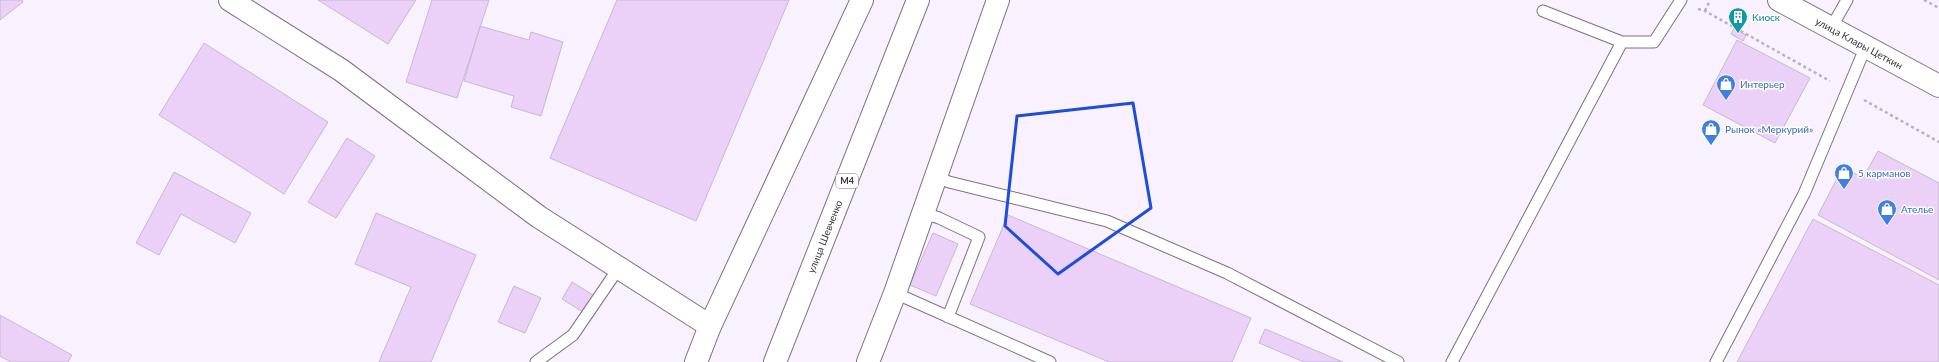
<svg xmlns="http://www.w3.org/2000/svg" width="1939" height="362" viewBox="0 0 1939 362" font-family="Lato,sans-serif">
	<style>
		.building { fill: #ebd0f7; stroke: #c6b9cd }
		.lines { fill: none; stroke-linecap: round; stroke-linejoin: round }
		.service-casing { stroke: #7d7183; stroke-width: 13 }
		.minor-casing { stroke: #7d7183; stroke-width: 24 }
		.trunk-casing { stroke: #7d7183; stroke-width: 24 }
		.path { stroke: #b9b1bc; stroke-width: 2.5; stroke-dasharray: 3 3; stroke-linecap: butt }
		.service { stroke: #fff; stroke-width: 11 }
		.minor { stroke: #fff; stroke-width: 22 }
		.trunk { stroke: #fff; stroke-width: 22 }
		.marked { fill: none; stroke: #1d4ed8; stroke-width: 3; stroke-linejoin: round }
		.labels { text-anchor: middle; stroke-width: 3; stroke-linejoin: round; paint-order: stroke }
		.shield { fill: #fff; stroke: #757176; stroke-width: 1 }
		.shield-label { font-size: 9px; font-weight: bold; fill: #3a343c }
		.culture-label { font-size: 10px; fill: #0d838f; stroke: #fff; text-anchor: start }
		.street-label { font-size: 10px; fill: #3a343c; stroke: #fff }
		.shop-label { font-size: 10px; fill: #366cbe; stroke: #fff; text-anchor: start }
	</style>
	<rect width="100%" height="100%" fill="#f9f1fd"/>
	<path class="building" d="M0,0H22L23,2L0,20Z
		M318,0H416L388,44Z
		M432,0H489L457,98L406,82Z
		M617,0H789L696,221L550,158Z
		M480,26L529,40L531,32L563,42L541,116L511,107L514,96L464,81Z
		M1734,28L1746,35L1743,41L1731,34Z
		M1737,40L1810,78L1775,143L1703,105Z
		M204,43L328,122L284,194L159,115Z
		M347,138L375,156L336,218L308,202Z
		M1878,151L1939,183V280L1818,215L1843,167L1863,178Z
		M174,172L251,213L235,243L181,214L159,255L136,243Z
		M376,213L476,255L431,362H379L411,287L355,264Z
		M1008,215L1251,318L1232,362H1109L970,304Z
		M1813,219L1939,285V362H1737Z
		M933,233L958,244L936,296L910,285Z
		M572,282L593,295L583,312L562,299Z
		M514,286L541,298L525,333L498,322Z
		M0,315L72,355L68,362H11L0,356Z
		M1265,329L1343,362H1304L1259,343Z"/>
	<g class="lines">
		<g class="service-casing">
			<path id="service" d="M1543,11L1622,42
				M1831,28L1847,0
				M937,177L949,182L1107,221L1227,273L1398,362
				M924,213L939,218L979,237L948,317
				M895,293L1050,362
				M536,362L573,335L618,269
				M1452,362L1622,42H1654L1681,0
				M1716,362L1804,194L1866,46"/>
		</g>
		<g class="minor-casing">
			<g id="minor">
				<path d="M230,0L341,70L539,217L710,326"/>
				<path id="s1" d="M1779,0L1939,86"/>
				<path d="M696,362L710,326L862,0"/>
				<path d="M868,362L895,293L998,0"/>
			</g>
		</g>
		<g class="trunk-casing">
			<g id="trunk">
				<path id="s2" d="M775,362L918,0"/>
			</g>
		</g>
		<path class="path" d="M1924,0L1939,8
			M1698,9L1705,11L1830,81
			M1705,11L1710,0
			M1864,100L1939,142"/>
		<use href="#service" class="service"/>
		<use href="#minor" class="minor"/>
		<use href="#trunk" class="trunk"/>
	</g>
	<path class="marked" d="M1133,103L1151,208L1058,274L1005,226L1017,116Z"/>
	<defs>
		<g id="building-pin" transform="scale(1)"><path d="M0 17L-7.5 6A9.5 9.5 0 1 1 7.5 6Z" fill="#0f9aa8" stroke="#fff"/><path d="M-4-6H4V6H1V3H-1V6H-4ZM-2.5-4.3h1.7v1.8h-1.7ZM.8-4.3h1.7v1.8H.8ZM-2.5-1h1.7V.8h-1.7ZM.8-1h1.7V.8H.8Z" fill="#fff"/></g>
		<g id="shop-pin" transform="scale(1)"><path d="M0 17L-7.5 6A9.5 9.5 0 1 1 7.5 6Z" fill="#3f7fe0" stroke="#fff"/><path d="M-5-2.5h2.3a2.7 3.5 0 0 1 5.4 0H5L5.5 6h-11ZM-1.5-2.5h3a1.5 2.3 0 0 0-3 0Z" fill="#fff"/></g>
	</defs>
	<g fill-rule="evenodd">
		<use href="#building-pin" x="1738" y="17"/>
		<use href="#shop-pin" x="1726" y="84"/>
		<use href="#shop-pin" x="1711" y="129"/>
		<use href="#shop-pin" x="1844" y="173"/>
		<use href="#shop-pin" x="1887" y="209"/>
	</g>
	<g class="labels">
		<rect class="shield" x="836" y="174" width="22" height="14" rx="3"/>
		<g class="shield-label">
			<text x="847" y="184">M4</text>
		</g>
		<g class="culture-label">
			<text x="1752" y="21">Киоск</text>
		</g>
		<g class="street-label">
			<text dy="4" stroke="none"><textPath href="#s1" startOffset="91">улица Клары Цеткин</textPath></text>
			<text dy="4" stroke="none"><textPath href="#s2" startOffset="135">улица Шевченко</textPath></text>
		</g>
		<g class="shop-label">
			<text x="1740" y="88">Интерьер</text>
			<text x="1725" y="133">Рынок «Меркурий»</text>
			<text x="1858" y="177">5 карманов</text>
			<text x="1901" y="213">Ателье</text>
		</g>
	</g>
</svg>
